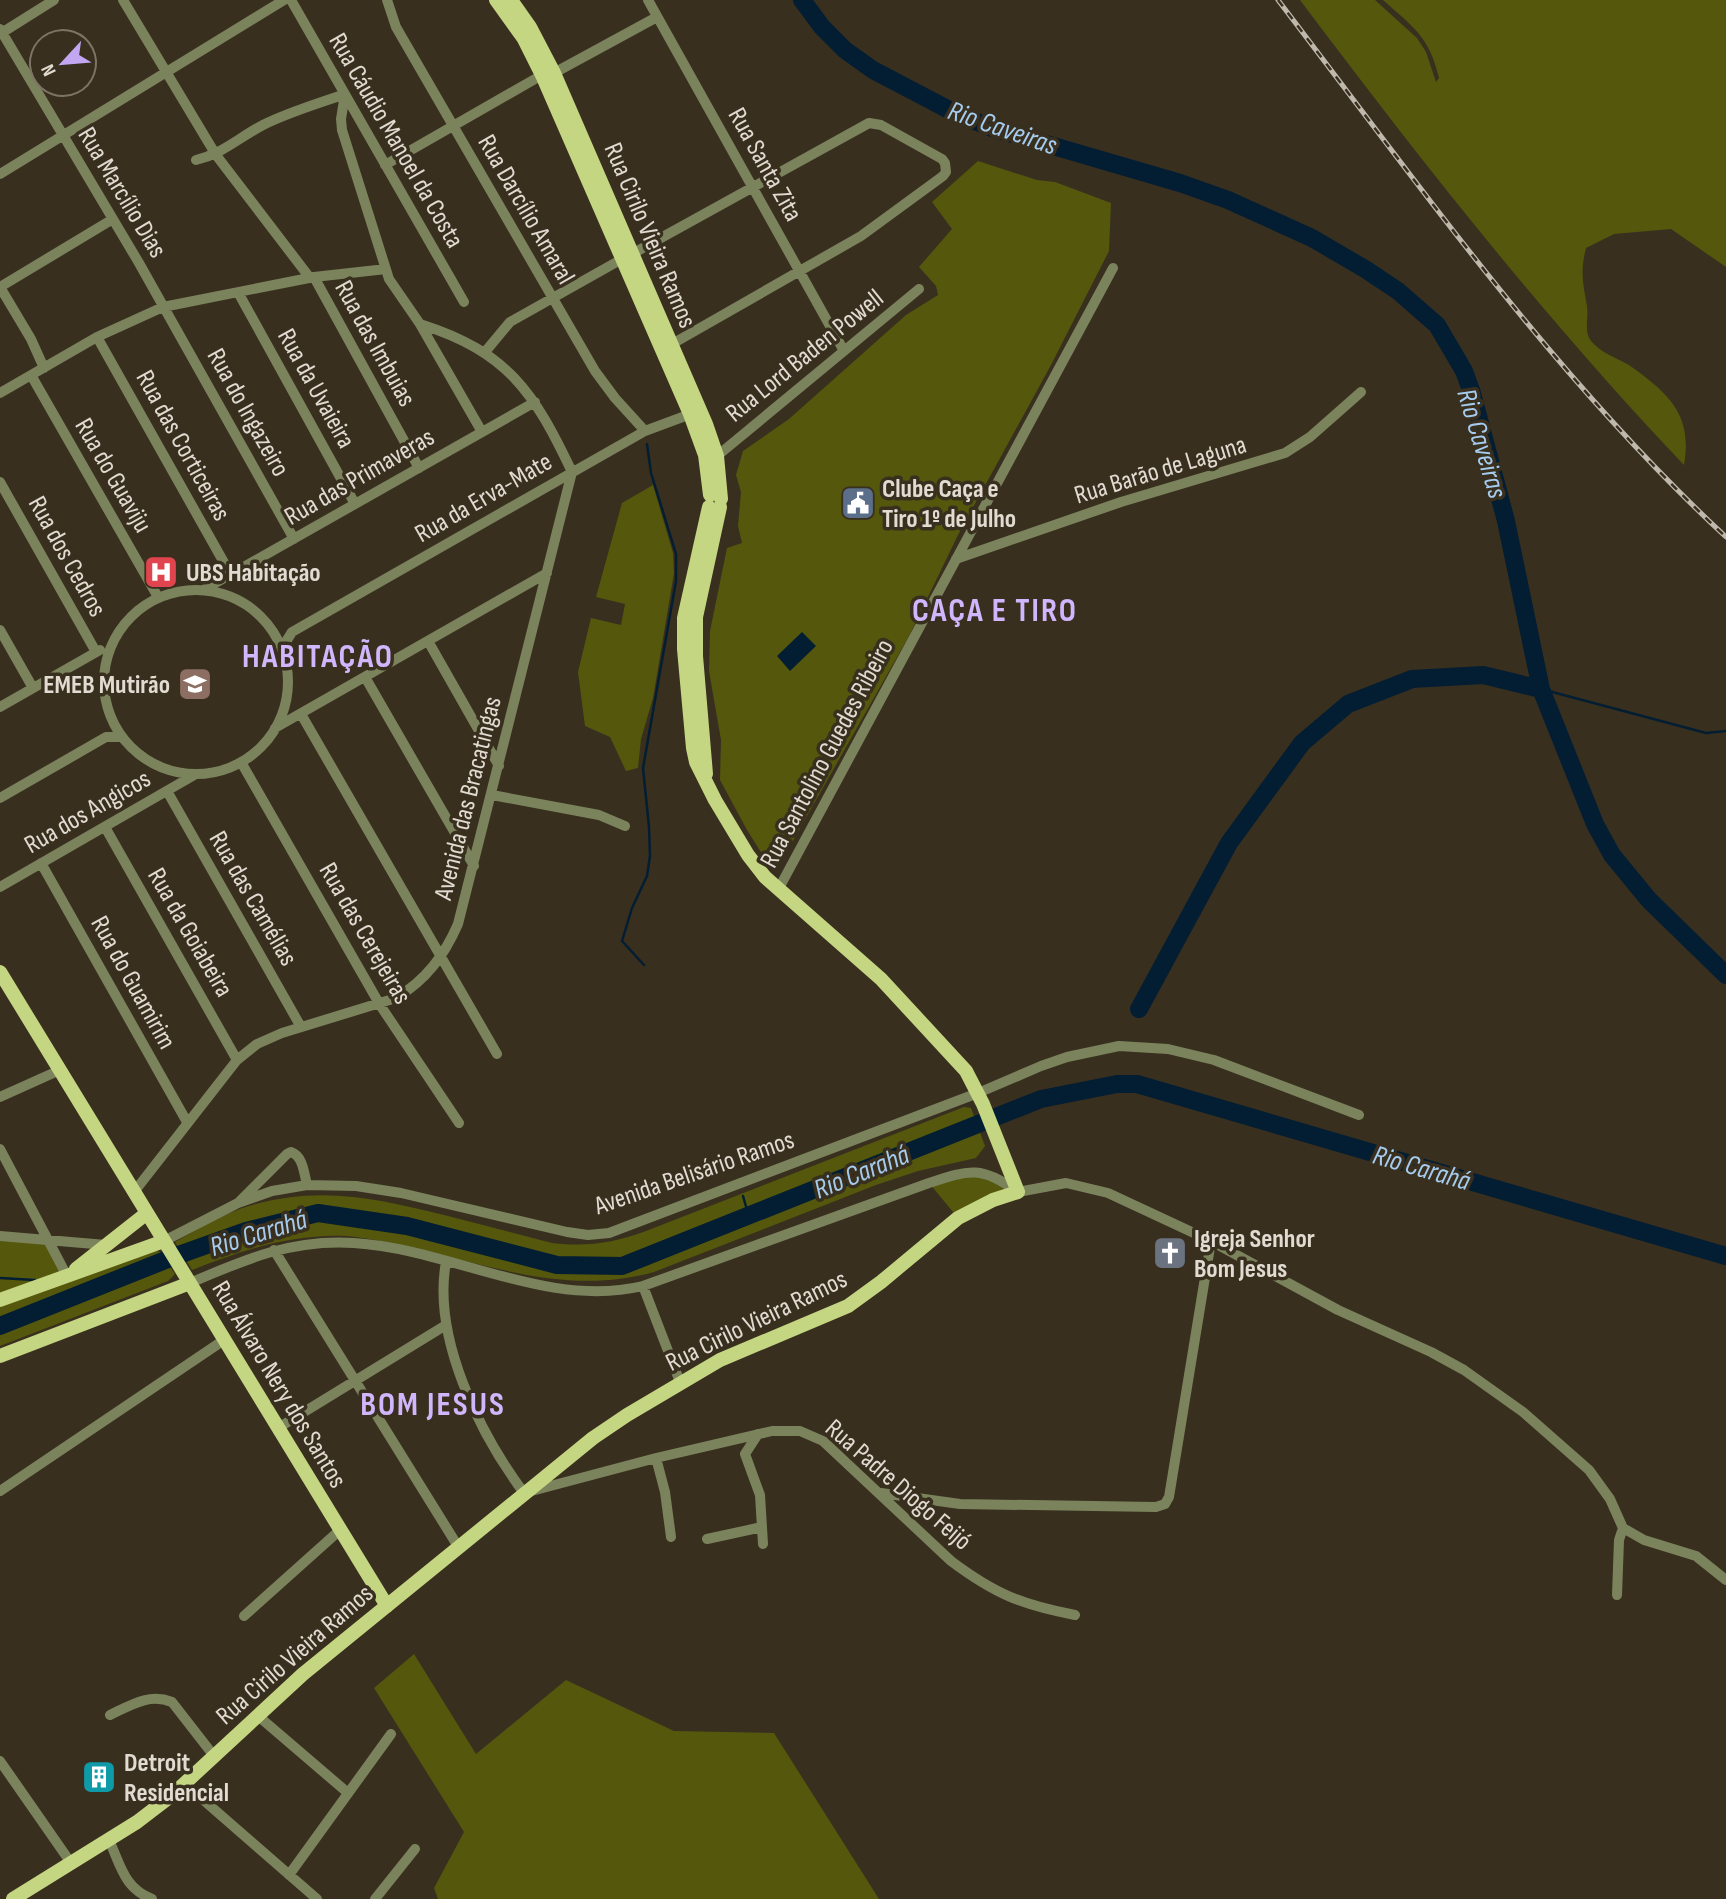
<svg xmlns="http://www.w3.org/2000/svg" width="1726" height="1899" viewBox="0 0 1726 1899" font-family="'Sofia Sans Condensed',sans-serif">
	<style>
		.green { fill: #55570c }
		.water { fill: #031e32 }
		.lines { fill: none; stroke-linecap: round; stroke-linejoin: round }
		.stream { stroke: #031e32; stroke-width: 2.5 }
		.river { stroke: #031e32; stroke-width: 18 }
		.minor { stroke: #7b835c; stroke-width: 10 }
		.major { stroke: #c5d682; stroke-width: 14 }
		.rail-casing { stroke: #bfb8ac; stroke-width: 5 }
		.rail { stroke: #392f1f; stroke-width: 2.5; stroke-dasharray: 8; stroke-linecap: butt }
		.labels { text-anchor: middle; stroke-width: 7; stroke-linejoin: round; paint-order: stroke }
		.street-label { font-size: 26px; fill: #e2dbd1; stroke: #392f1f }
		.poi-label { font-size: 26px; font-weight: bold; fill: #e2dbd1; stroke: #392f1f; text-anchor: start }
		.water-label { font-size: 28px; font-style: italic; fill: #a5ccee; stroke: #392f1f }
		.district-label { font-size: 33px; font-weight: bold; letter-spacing: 2px; fill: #d0b6fc; stroke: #392f1f }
	</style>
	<rect width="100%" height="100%" fill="#392f1f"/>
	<path class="green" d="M1300,0H1375L1417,38L1426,52L1436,82L1439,78C1429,36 1414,28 1383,0H1726V267L1671,229L1614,234L1586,248C1580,272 1583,283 1587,306C1589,319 1583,332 1592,342C1601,353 1617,358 1629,365C1668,393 1693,414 1684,465C1545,319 1421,161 1300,0Z
		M978,161L1037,180L1055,182L1111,203L1109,251L1051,365L959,533L909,636L782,860L769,865L747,830L720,780L721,740L709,671L710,631L727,548L742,543L738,526L741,492L736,475L743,451L789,419L906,315L938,295L936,286L919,267L952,229L932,202Z
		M653,485L673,553L674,573L653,698L641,739L638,768L626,771L610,737L585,726L578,672L591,618L621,625L625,604L596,597L622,503Z
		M964,1107L971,1108L985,1146L976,1158L918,1171L876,1185L654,1272C572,1295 499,1268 419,1250C395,1244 371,1238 346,1236C291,1234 243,1250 192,1270L175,1242C200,1228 224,1213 252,1205C322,1185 380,1199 448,1216C483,1225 517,1234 552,1243C589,1247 612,1243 646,1231Z
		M975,1171L1018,1192L958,1218L929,1183Z
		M0,1236L48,1240L67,1276L0,1300Z
		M155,1250L160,1252L175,1274L168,1281L0,1346V1307Z
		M414,1654L476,1754L566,1680L674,1731L774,1733L879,1899H438L434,1888L464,1832L374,1688Z"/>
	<path class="water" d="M802,632L816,646L790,671L777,656Z"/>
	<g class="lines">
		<path class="stream" d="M1541,689L1706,733L1726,731
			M644,965L622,941L632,908L647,876L650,856L649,827L643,768L676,581V554L651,473L647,444
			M743,1196L749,1217
			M0,1278L35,1280"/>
		<path class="river" d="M802,0L822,27L845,50L873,70L955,113L992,128L1180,183L1228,200L1312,238L1365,269L1398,291L1437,325L1464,371L1472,393L1506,521L1541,689L1595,824L1612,855L1649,900L1726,975
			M1139,1009L1229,843L1302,743L1348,704L1412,679L1483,675L1541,689
			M0,1326L173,1257L246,1231L318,1213L407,1226L557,1265L622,1266L1041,1099L1117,1084H1137L1726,1256"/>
		<path class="minor" d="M123,0L216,155L310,278
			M291,0L464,302
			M387,0L396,27L595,371L615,398L645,431
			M648,0L844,351
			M0,29L139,263L294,539
			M0,34L54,0
			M554,73L657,17
			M345,94L341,119L342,130L389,279L420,324L482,432
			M196,160C224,153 238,138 263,125C289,112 317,104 345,94
			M385,165L542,75
			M0,174L284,0
			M632,254L869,123L881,125L942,159L945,163L946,172L943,176L861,236L672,344
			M314,277L419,468
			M0,287L113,219
			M0,287L31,339L44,368
			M239,294L355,504
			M97,337L231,575
			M485,352L510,322L622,259
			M31,375L158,597
			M0,393L97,337L163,307L314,277L386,269
			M717,456L919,289
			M0,482L96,652
			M956,559L1121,502L1285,453L1310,437L1361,392
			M205,589L535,402
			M104 682a92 92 0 1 1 184 0a92 92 0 1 1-184 0Z
			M0,630L33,688
			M428,641L499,766
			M282,648L292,632L645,431L696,412
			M365,677L474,866
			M0,707L100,650
			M301,714L497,1054
			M275,728L547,573
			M241,762L380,1005L459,1123
			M167,791L301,1027
			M492,795L599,815L625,826
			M0,798L106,737H122
			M105,827L237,1060
			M41,863L187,1122
			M0,887L196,774
			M778,890L1113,268
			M0,1097L60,1070
			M0,1149L67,1276
			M134,1192L237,1060L257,1044L282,1033L396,998C426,980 444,956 458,924L572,472C534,392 508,352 420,324
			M240,1201L287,1154L291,1152C303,1156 304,1173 307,1185
			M0,1236L106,1245
			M164,1241L238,1203L272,1191L307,1185L356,1186L401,1193L567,1232L588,1235L609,1233L978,1093L1041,1066L1067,1057L1119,1046L1168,1049L1214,1060L1359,1115
			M274,1250L459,1548
			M446,1262C432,1338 480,1434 524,1493L656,1458L772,1431H800L823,1441L951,1561C995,1594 1022,1605 1075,1615
			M190,1283C246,1259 292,1239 354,1243C452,1249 545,1309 643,1286L929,1183C971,1169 981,1166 1018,1192L1066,1183L1108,1193L1211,1241L1338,1310L1431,1352L1464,1370L1523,1412L1589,1470L1610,1499L1623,1528L1644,1540L1696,1556L1726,1580
			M643,1286L680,1382
			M278,1428L446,1325
			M758,1434L745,1454L760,1495L763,1544
			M656,1458L665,1492L671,1537
			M0,1491L224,1340
			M881,1493L960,1504L1156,1507L1165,1504L1169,1497L1211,1241
			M707,1539L762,1527
			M1617,1595L1619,1540L1623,1528
			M244,1616L340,1530
			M110,1715C131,1705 149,1693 172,1702L214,1756
			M257,1715L348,1793
			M0,1761L71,1863
			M185,1784L317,1899
			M109,1840C121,1866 124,1888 152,1899
			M289,1875L391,1734
			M375,1899L415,1849"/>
		<path class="major" d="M496,0L524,39L542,75L690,414L705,455L710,495
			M511,0L530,27L554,73L706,424L717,456L721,499
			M706,774L696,656V617L720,507
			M0,972L387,1606
			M76,1269L147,1213
			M0,1300L164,1241
			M0,1356L190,1283
			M13,1899L137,1822L171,1796L303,1674L593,1438L627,1415L720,1360L848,1306L881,1282L958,1218L993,1200L1018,1192L983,1104L966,1071L881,979L765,877L748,855L715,800L696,762L693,748L684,649V618L709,507"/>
		<g class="rail-casing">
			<path id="rail" d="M1278,0C1419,185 1555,378 1726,537"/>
		</g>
		<use href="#rail" class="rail"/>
	</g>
	<defs>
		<g id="civic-square" transform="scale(1.75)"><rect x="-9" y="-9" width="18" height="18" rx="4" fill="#5c6f8a" stroke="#392f1f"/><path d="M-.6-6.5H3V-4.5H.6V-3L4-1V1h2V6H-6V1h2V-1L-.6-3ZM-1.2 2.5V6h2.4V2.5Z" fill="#fff"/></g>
		<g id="hospital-square" transform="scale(1.75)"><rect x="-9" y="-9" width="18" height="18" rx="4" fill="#e0444e" stroke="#392f1f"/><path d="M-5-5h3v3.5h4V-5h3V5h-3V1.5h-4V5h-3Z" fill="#fff"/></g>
		<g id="school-square" transform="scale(1.75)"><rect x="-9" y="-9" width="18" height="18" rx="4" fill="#8d6e63" stroke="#392f1f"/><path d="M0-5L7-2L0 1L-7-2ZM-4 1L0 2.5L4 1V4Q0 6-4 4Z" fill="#fff"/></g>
		<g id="church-square" transform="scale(1.75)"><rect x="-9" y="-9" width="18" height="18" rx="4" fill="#6b7280" stroke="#392f1f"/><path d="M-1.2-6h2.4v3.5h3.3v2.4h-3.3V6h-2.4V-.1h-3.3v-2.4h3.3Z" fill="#fff"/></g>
		<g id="building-square" transform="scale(1.75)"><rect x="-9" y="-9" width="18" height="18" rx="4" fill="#0f9aa8" stroke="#392f1f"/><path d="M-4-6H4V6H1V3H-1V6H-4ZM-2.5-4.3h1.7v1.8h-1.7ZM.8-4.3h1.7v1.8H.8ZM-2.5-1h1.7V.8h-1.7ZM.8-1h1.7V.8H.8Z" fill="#fff"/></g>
	</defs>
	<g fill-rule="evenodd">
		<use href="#civic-square" x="858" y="503"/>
		<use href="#hospital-square" x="161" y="572"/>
		<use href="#school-square" x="195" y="684"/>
		<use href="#church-square" x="1170" y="1253"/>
		<use href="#building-square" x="99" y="1777"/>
	</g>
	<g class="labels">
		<g class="street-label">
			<text transform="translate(397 140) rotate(60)" y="9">Rua Cáudio Manoel da Costa</text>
			<text transform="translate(766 164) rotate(61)" y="9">Rua Santa Zita</text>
			<text transform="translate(123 192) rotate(59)" y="9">Rua Marcílio Dias</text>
			<text transform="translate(527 209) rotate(60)" y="9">Rua Darcílio Amaral</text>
			<text transform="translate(651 235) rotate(67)" y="9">Rua Cirilo Vieira Ramos</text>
			<text transform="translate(376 343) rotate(61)" y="9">Rua das Imbuias</text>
			<text transform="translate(804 355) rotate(-39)" y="9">Rua Lord Baden Powell</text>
			<text transform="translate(317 388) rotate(61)" y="9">Rua da Uvaieira</text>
			<text transform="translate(249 412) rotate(61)" y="9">Rua do Ingazeiro</text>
			<text transform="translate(184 445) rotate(61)" y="9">Rua das Corticeiras</text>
			<text transform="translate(1160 469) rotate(-17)" y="9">Rua Barão de Laguna</text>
			<text transform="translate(114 475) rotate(60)" y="9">Rua do Guaviju</text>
			<text transform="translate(359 476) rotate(-30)" y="9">Rua das Primaveras</text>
			<text transform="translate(483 497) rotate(-30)" y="9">Rua da Erva-Mate</text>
			<text transform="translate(68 556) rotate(61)" y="9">Rua dos Cedros</text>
			<text transform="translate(826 753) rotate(-62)" y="9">Rua Santolino Guedes Ribeiro</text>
			<text transform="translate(467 798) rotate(-76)" y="9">Avenida das Bracatingas</text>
			<text transform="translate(87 811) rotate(-30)" y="9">Rua dos Angicos</text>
			<text transform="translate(254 898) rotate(60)" y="9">Rua das Camélias</text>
			<text transform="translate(191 932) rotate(60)" y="9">Rua da Goiabeira</text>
			<text transform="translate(366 933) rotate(60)" y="9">Rua das Cerejeiras</text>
			<text transform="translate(134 982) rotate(61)" y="9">Rua do Guamirim</text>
			<text transform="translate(694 1172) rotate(-19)" y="9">Avenida Belisário Ramos</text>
			<text transform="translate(756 1320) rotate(-26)" y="9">Rua Cirilo Vieira Ramos</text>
			<text transform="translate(280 1384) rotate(59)" y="9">Rua Álvaro Nery dos Santos</text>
			<text transform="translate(899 1484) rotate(41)" y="9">Rua Padre Diogo Feijó</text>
			<text transform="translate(294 1654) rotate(-41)" y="9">Rua Cirilo Vieira Ramos</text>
		</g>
		<g class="poi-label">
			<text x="882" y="497">Clube Caça e<tspan x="882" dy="30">Tiro 1º de Julho</tspan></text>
			<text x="186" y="581">UBS Habitação</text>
			<text x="170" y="693" text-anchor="end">EMEB Mutirão</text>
			<text x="1194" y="1247">Igreja Senhor<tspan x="1194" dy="30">Bom Jesus</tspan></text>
			<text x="124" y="1771">Detroit<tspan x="124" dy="30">Residencial</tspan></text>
		</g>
		<g class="water-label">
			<text transform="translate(1003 127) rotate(19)" y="10">Rio Caveiras</text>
			<text transform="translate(1483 443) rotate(73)" y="10">Rio Caveiras</text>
			<text transform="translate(1422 1167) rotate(16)" y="10">Rio Carahá</text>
			<text transform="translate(861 1171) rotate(-22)" y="10">Rio Carahá</text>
			<text transform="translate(258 1232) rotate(-17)" y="10">Rio Carahá</text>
		</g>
		<g class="district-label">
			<text x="995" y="621">CAÇA E TIRO</text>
			<text x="318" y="667">HABITAÇÃO</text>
			<text x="433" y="1415">BOM JESUS</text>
		</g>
	</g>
	<g transform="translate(63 63) rotate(244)"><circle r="33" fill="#392f1f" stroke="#7d7466" stroke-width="2"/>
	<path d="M0-5L12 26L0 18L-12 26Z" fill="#c3a7f2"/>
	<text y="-10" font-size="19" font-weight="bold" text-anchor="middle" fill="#e2dbd1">N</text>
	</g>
</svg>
